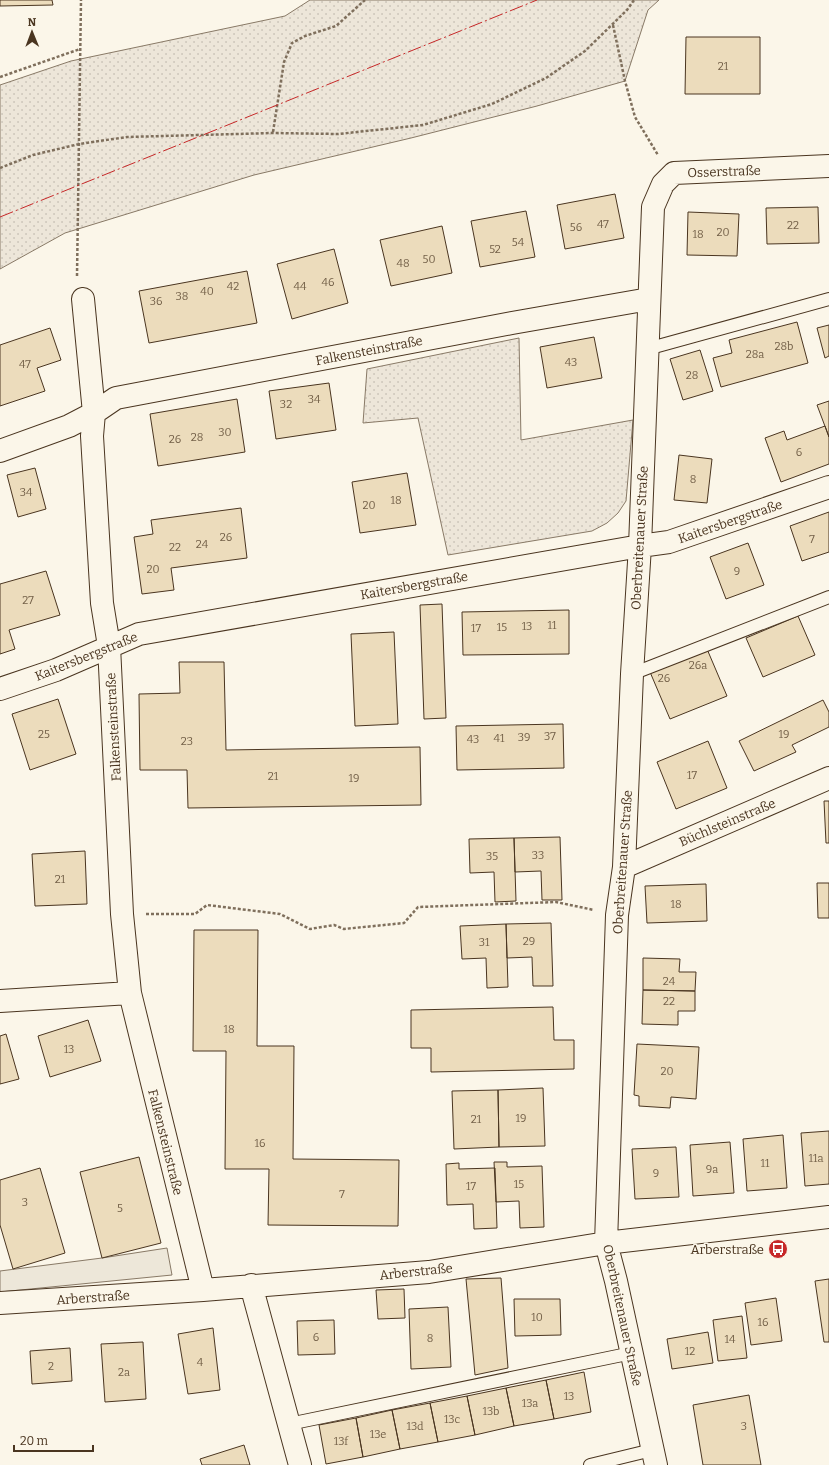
<svg xmlns="http://www.w3.org/2000/svg" width="829" height="1465" viewBox="0 0 829 1465" font-family="Bitter,serif">
	<style>
		.grass { fill: url(#grass-dots); stroke: #887966 }
		.parking { fill: #ede7d9; stroke: #887966 }
		.building { fill: #ecdcbc; stroke: #4a3520 }
		.lines { fill: none; stroke-linecap: round; stroke-linejoin: round }
		.lane-casing { stroke: #4a3520; stroke-width: 14 }
		.street-casing { stroke: #4a3520; stroke-width: 24 }
		.path { stroke: #7f6f5c; stroke-width: 2.5; stroke-dasharray: 3 2; stroke-linecap: butt }
		.lane { stroke: #fbf6e9; stroke-width: 12 }
		.street { stroke: #fbf6e9; stroke-width: 22 }
		.power { stroke: #c62828; stroke-width: 1; stroke-dasharray: 14 3 2 3; stroke-linecap: butt }
		.labels { text-anchor: middle; stroke-width: 3; stroke-linejoin: round; paint-order: stroke }
		.number-label { font-size: 11px; fill: #725f47 }
		.street-label { font-size: 13px; fill: #4a3520; stroke: #fbf6e9 }
		.poi-label { font-size: 13px; fill: #4a3520; stroke: #fbf6e9; text-anchor: end }
	</style>
	<defs>
		<pattern id="grass-dots" width="8" height="8" patternUnits="userSpaceOnUse"><rect width="8" height="8" fill="#ede6d9"/><path d="M2 2h.1M6 6h.1" fill="none" stroke="#cdc6ba" stroke-width="1.8" stroke-linecap="round"/></pattern>
	</defs>
	<rect width="100%" height="100%" fill="#fbf6e9"/>
	<path class="grass" d="M310,0H659L648,10L625,81L537,106L411,138L254,175L65,233L0,269V85L71,61L285,16Z
		M519,338L521,440L633,420L626,501L618,513L607,523L592,531L448,555L418,418L363,423L367,369Z"/>
	<path class="parking" d="M167,1248L172,1275L0,1292V1271L102,1258Z"/>
	<path class="building" d="M0,0H52L53,5L0,6Z
		M686,37H760V94H685Z
		M615,194L624,238L565,249L557,205Z
		M818,207L819,243L767,244L766,208Z
		M526,211L535,257L480,267L471,221Z
		M688,212L739,214L737,256L687,255Z
		M442,226L452,273L391,286L380,240Z
		M334,249L348,303L292,319L277,264Z
		M247,271L257,323L149,343L139,291Z
		M797,322L808,363L721,387L713,358L732,353L729,340Z
		M829,325V356L825,358L817,328Z
		M50,328L61,360L37,368L45,391L0,406V345Z
		M594,337L602,378L547,388L540,347Z
		M700,350L713,391L683,400L670,359Z
		M329,383L336,430L276,439L269,391Z
		M237,399L245,452L158,466L150,414Z
		M829,401V437L817,405Z
		M825,426L829,437V464L781,482L765,438L784,431L787,440Z
		M679,455L712,459L707,503L674,500Z
		M35,468L46,509L18,517L7,475Z
		M407,473L416,525L360,533L352,482Z
		M241,508L247,558L171,568L174,590L142,594L134,537L153,534L151,520Z
		M829,512V552L802,561L790,526Z
		M748,543L764,585L726,599L710,557Z
		M46,571L60,615L9,630L15,649L0,654V584Z
		M442,604L446,718L424,719L420,605Z
		M569,610V654L463,655L462,612Z
		M798,616L815,655L763,677L746,638Z
		M394,632L398,724L355,726L351,634Z
		M707,649L727,696L670,719L650,672Z
		M179,662H224L226,750L420,747L421,805L188,808L187,770H140L139,694L180,693Z
		M58,699L76,754L30,770L12,714Z
		M823,700L829,712V727L792,745L796,752L754,771L739,741Z
		M563,724L564,768L457,770L456,726Z
		M708,741L727,788L676,809L657,762Z
		M824,801H829V843H826Z
		M560,837L562,900H542L541,871L515,872L514,838Z
		M514,838L516,901L495,902L494,872L470,873L469,839Z
		M85,851L87,904L35,906L32,854Z
		M817,883H829V918H818Z
		M706,884L707,921L647,923L645,886Z
		M551,923L553,986H533L532,957L507,958L506,924Z
		M506,924L508,987L487,988L486,958L462,959L460,926Z
		M194,930H258L257,1046H294L293,1159L399,1160L398,1226L268,1225L269,1169H225L226,1051H193Z
		M643,958L680,959L679,972H696L695,991L643,990Z
		M643,990L695,991V1011H678V1025L642,1024Z
		M553,1007L554,1040H574V1069L431,1072V1048H411V1010Z
		M88,1020L101,1061L50,1077L38,1036Z
		M6,1034L19,1079L0,1084V1036Z
		M637,1044L699,1047L696,1099L671,1097L670,1108L639,1106V1096L634,1095Z
		M543,1088L545,1146L499,1147L498,1090Z
		M498,1090L499,1147L454,1149L452,1091Z
		M829,1131V1184L805,1186L801,1133Z
		M783,1135L787,1188L747,1191L743,1139Z
		M730,1142L734,1193L693,1196L690,1145Z
		M676,1147L679,1197L635,1199L632,1149Z
		M139,1157L161,1243L102,1258L80,1172Z
		M494,1162H507V1167L542,1166L544,1227L520,1228L519,1201L496,1202Z
		M459,1163V1169L495,1168L497,1228L474,1229L473,1204L447,1205L446,1164Z
		M40,1168L65,1253L13,1269L0,1225V1180Z
		M501,1278L508,1368L475,1375L466,1279Z
		M829,1279V1342H824L815,1281Z
		M404,1289L405,1318L378,1319L376,1290Z
		M776,1298L782,1341L751,1345L745,1303Z
		M514,1299H560L561,1335L515,1336Z
		M448,1307L451,1367L411,1369L409,1309Z
		M742,1316L747,1358L718,1361L713,1320Z
		M334,1320L335,1354L298,1355L297,1321Z
		M213,1328L220,1390L188,1394L178,1334Z
		M708,1332L713,1363L672,1369L667,1339Z
		M143,1342L146,1399L105,1402L101,1344Z
		M70,1348L72,1381L32,1384L30,1351Z
		M584,1372L591,1412L554,1419L546,1380Z
		M546,1380L554,1419L514,1426L506,1388Z
		M506,1388L514,1426L475,1435L467,1396Z
		M749,1395L761,1465H703L693,1405Z
		M467,1396L475,1435L438,1442L430,1403Z
		M430,1403L438,1442L400,1449L392,1410Z
		M392,1410L400,1449L363,1457L356,1418Z
		M356,1418L363,1457L326,1464L319,1425Z
		M244,1445L250,1465H202L200,1459Z"/>
	<g class="lines">
		<g class="lane-casing">
			<path id="lane" d="M647,349L829,299
				M632,674L829,597
				M289,1424L632,1353
				M590,1465L652,1450"/>
		</g>
		<g class="street-casing">
			<path id="street" d="M83,299L94,413L92,436L102,603L109,646L122,914L130,993L203,1290
				M0,451L69,426L94,413L116,398L512,323L649,299
				M0,689L56,670L139,634L640,546L669,542L829,487
				M624,867L829,778
				M0,1001L130,993
				M251,1285L300,1465
				M0,1303L203,1290L429,1272L606,1243L829,1217
				M656,1465L616,1281L606,1243L617,915L624,867L632,674L640,546L653,207L663,184L674,173L829,166"/>
		</g>
		<path class="path" d="M613,25L625,81L635,117L658,155
			M0,77L80,49
			M273,132L284,62L292,43L305,36L336,26L365,0
			M0,168L33,155L79,144L127,137L273,133L338,134L423,125L492,104L546,78L585,51L627,10L634,0
			M77,276L81,0
			M146,914H195L207,905L280,914L310,929L334,925L344,929L404,923L418,907L556,902L594,910"/>
		<use href="#lane" class="lane"/>
		<use href="#street" class="street"/>
		<path class="power" d="M0,217L537,0"/>
	</g>
	<defs>
		<g id="bus-disc" transform="scale(1)"><circle r="9.5" fill="#c62828" stroke="#fbf6e9"/><path d="M-5-6H5V4H4V6H2V4H-2V6H-4V4H-5ZM-3.5-4V0h7V-4ZM-3.5 1.2v1.5H-2V1.2ZM2 1.2v1.5H3.5V1.2Z" fill="#fff"/></g>
	</defs>
	<g fill-rule="evenodd">
		<use href="#bus-disc" x="778" y="1249"/>
	</g>
	<g class="labels">
		<g class="number-label">
			<text x="723" y="70">21</text>
			<text x="603" y="228">47</text>
			<text x="793" y="229">22</text>
			<text x="576" y="231">56</text>
			<text x="723" y="236">20</text>
			<text x="698" y="238">18</text>
			<text x="518" y="246">54</text>
			<text x="495" y="253">52</text>
			<text x="429" y="263">50</text>
			<text x="403" y="267">48</text>
			<text x="328" y="286">46</text>
			<text x="233" y="290">42</text>
			<text x="300" y="290">44</text>
			<text x="207" y="295">40</text>
			<text x="182" y="300">38</text>
			<text x="156" y="305">36</text>
			<text x="784" y="350">28b</text>
			<text x="755" y="358">28a</text>
			<text x="571" y="366">43</text>
			<text x="25" y="368">47</text>
			<text x="692" y="379">28</text>
			<text x="314" y="403">34</text>
			<text x="286" y="408">32</text>
			<text x="225" y="436">30</text>
			<text x="197" y="441">28</text>
			<text x="175" y="443">26</text>
			<text x="799" y="456">6</text>
			<text x="693" y="483">8</text>
			<text x="26" y="496">34</text>
			<text x="396" y="504">18</text>
			<text x="369" y="509">20</text>
			<text x="226" y="541">26</text>
			<text x="812" y="543">7</text>
			<text x="202" y="548">24</text>
			<text x="175" y="551">22</text>
			<text x="153" y="573">20</text>
			<text x="737" y="575">9</text>
			<text x="28" y="604">27</text>
			<text x="552" y="629">11</text>
			<text x="527" y="630">13</text>
			<text x="502" y="631">15</text>
			<text x="476" y="632">17</text>
			<text x="698" y="669">26a</text>
			<text x="664" y="682">26</text>
			<text x="44" y="738">25</text>
			<text x="784" y="738">19</text>
			<text x="550" y="740">37</text>
			<text x="524" y="741">39</text>
			<text x="499" y="742">41</text>
			<text x="473" y="743">43</text>
			<text x="187" y="745">23</text>
			<text x="692" y="779">17</text>
			<text x="273" y="780">21</text>
			<text x="354" y="782">19</text>
			<text x="538" y="859">33</text>
			<text x="492" y="860">35</text>
			<text x="60" y="883">21</text>
			<text x="676" y="908">18</text>
			<text x="529" y="945">29</text>
			<text x="484" y="946">31</text>
			<text x="669" y="985">24</text>
			<text x="669" y="1005">22</text>
			<text x="229" y="1033">18</text>
			<text x="69" y="1053">13</text>
			<text x="667" y="1075">20</text>
			<text x="521" y="1122">19</text>
			<text x="476" y="1123">21</text>
			<text x="260" y="1147">16</text>
			<text x="816" y="1162">11a</text>
			<text x="765" y="1167">11</text>
			<text x="712" y="1173">9a</text>
			<text x="656" y="1177">9</text>
			<text x="519" y="1188">15</text>
			<text x="471" y="1190">17</text>
			<text x="342" y="1198">7</text>
			<text x="25" y="1206">3</text>
			<text x="120" y="1212">5</text>
			<text x="537" y="1321">10</text>
			<text x="763" y="1326">16</text>
			<text x="316" y="1341">6</text>
			<text x="430" y="1342">8</text>
			<text x="730" y="1343">14</text>
			<text x="690" y="1355">12</text>
			<text x="200" y="1366">4</text>
			<text x="51" y="1370">2</text>
			<text x="124" y="1376">2a</text>
			<text x="569" y="1400">13</text>
			<text x="530" y="1407">13a</text>
			<text x="491" y="1415">13b</text>
			<text x="452" y="1423">13c</text>
			<text x="415" y="1430">13d</text>
			<text x="744" y="1430">3</text>
			<text x="378" y="1438">13e</text>
			<text x="341" y="1445">13f</text>
		</g>
		<g class="street-label">
			<text transform="translate(724 171) rotate(-2)" y="5">Osserstraße</text>
			<text transform="translate(369 350) rotate(-11)" y="5">Falkensteinstraße</text>
			<text transform="translate(730 521) rotate(-19)" y="5">Kaitersbergstraße</text>
			<text transform="translate(639 538) rotate(-87)" y="5">Oberbreitenauer Straße</text>
			<text transform="translate(414 585) rotate(-10)" y="5">Kaitersbergstraße</text>
			<text transform="translate(86 656) rotate(-22)" y="5">Kaitersbergstraße</text>
			<text transform="translate(113 727) rotate(-93)" y="5">Falkensteinstraße</text>
			<text transform="translate(727 822) rotate(-23)" y="5">Büchlsteinstraße</text>
			<text transform="translate(622 862) rotate(-86)" y="5">Oberbreitenauer Straße</text>
			<text transform="translate(166 1142) rotate(76)" y="5">Falkensteinstraße</text>
			<text transform="translate(416 1271) rotate(-6)" y="5">Arberstraße</text>
			<text transform="translate(93 1297) rotate(-4)" y="5">Arberstraße</text>
			<text transform="translate(623 1315) rotate(78)" y="5">Oberbreitenauer Straße</text>
		</g>
		<g class="poi-label">
			<text x="764" y="1254">Arberstraße</text>
		</g>
	</g>
	<g transform="translate(32 32) rotate(359)" stroke="#fbf6e9" stroke-width="3" paint-order="stroke">
	<path d="M0-3L7 15L0 10L-7 15Z" fill="#4a3520"/>
	<text y="-6" font-size="11" font-weight="bold" text-anchor="middle" fill="#4a3520">N</text>
	</g>
	<path d="M14 1445v6h79v-6" fill="none" stroke="#4a3520" stroke-width="2"/>
	<text x="20" y="1445" font-size="12" fill="#4a3520" stroke="#fbf6e9" stroke-width="3" paint-order="stroke">20 m</text>
</svg>
